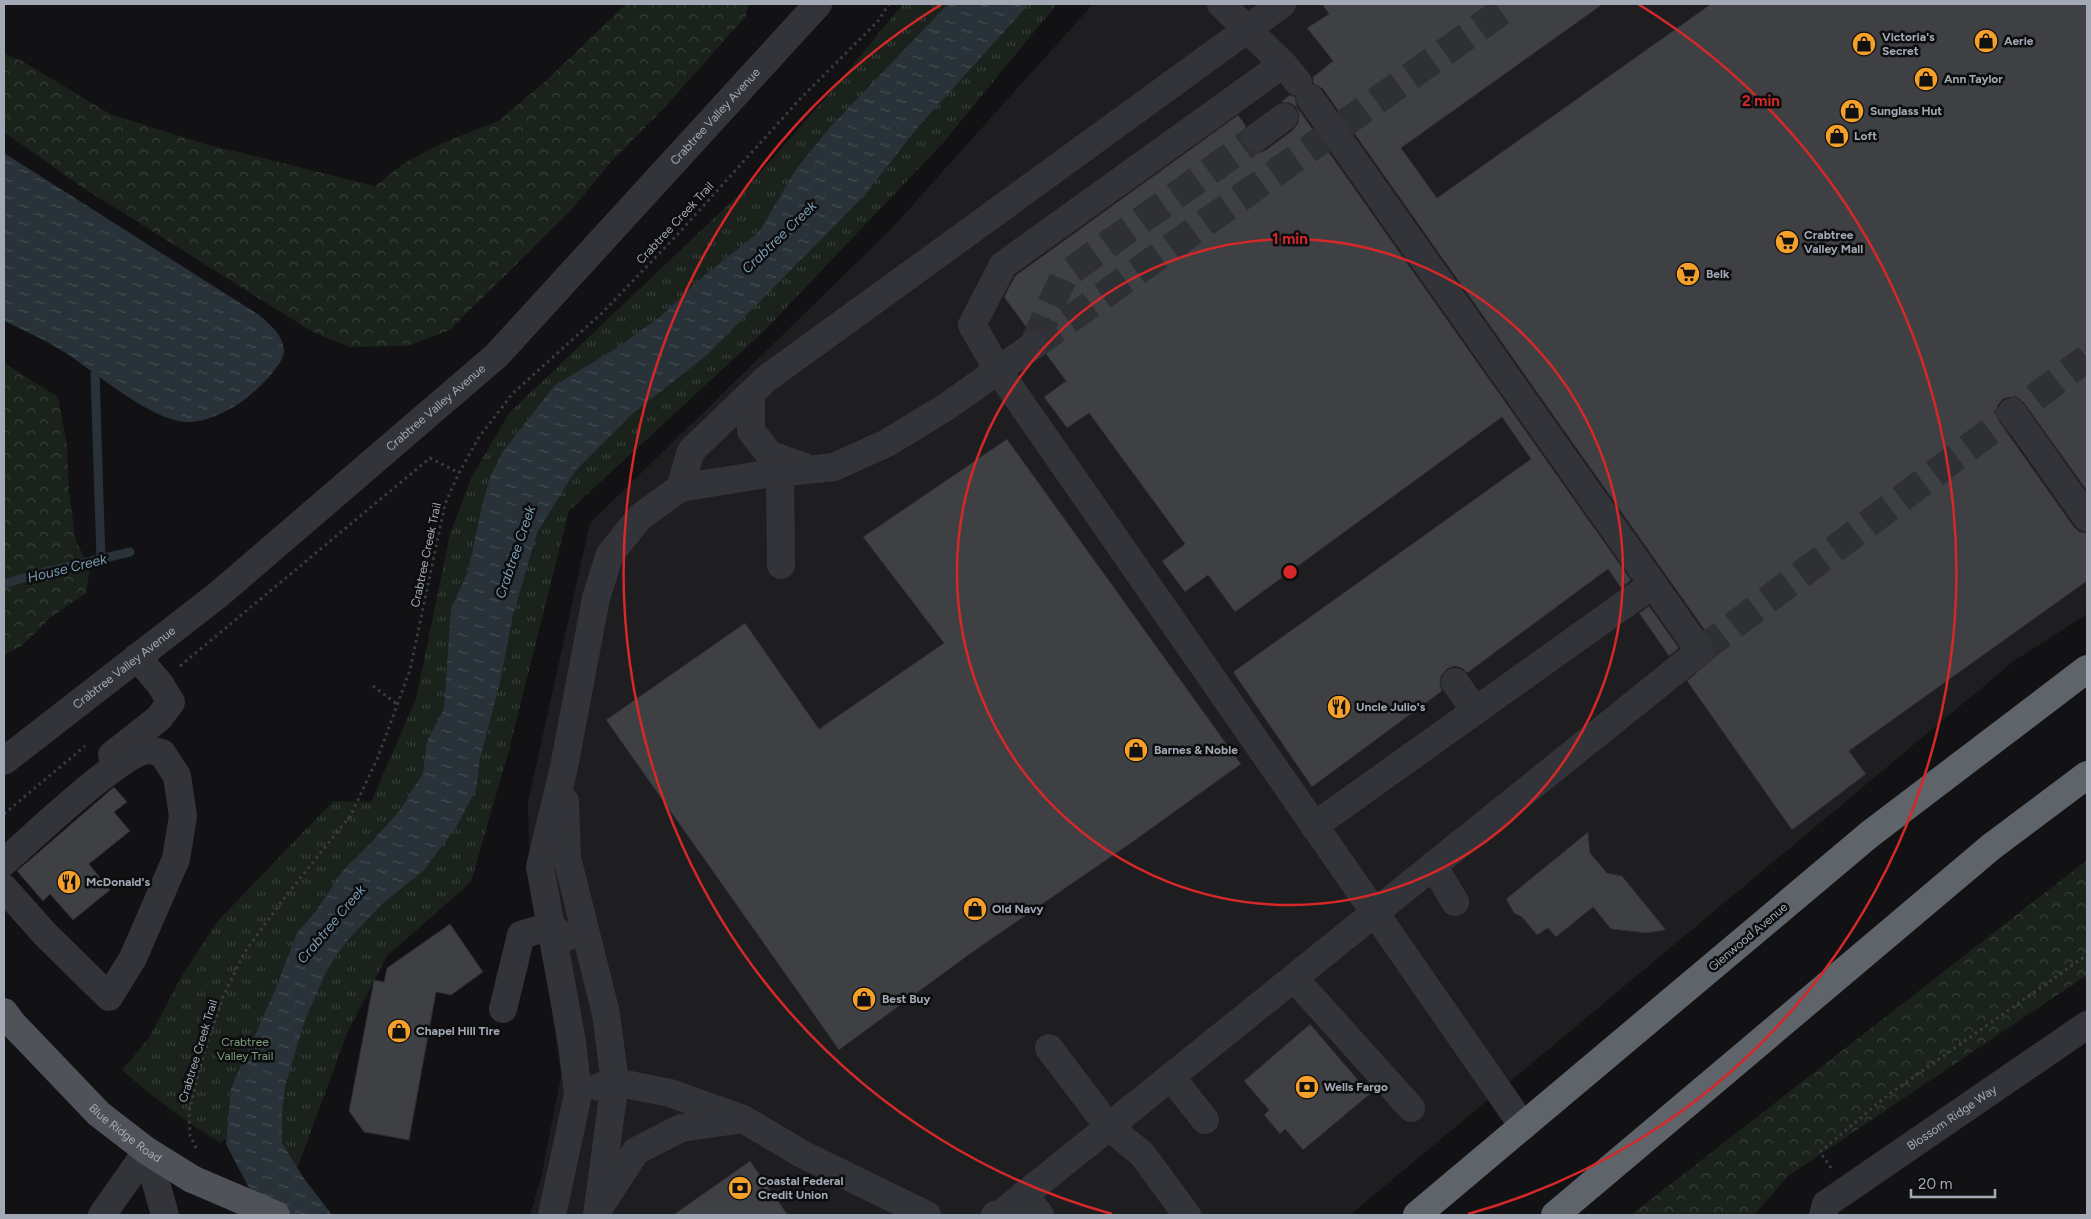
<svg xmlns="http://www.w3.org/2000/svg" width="2091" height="1219" viewBox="0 0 2091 1219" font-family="Figtree,sans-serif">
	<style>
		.built { fill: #1e1e21 }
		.forest { fill: url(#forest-crowns) }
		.park { fill: url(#park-tufts) }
		.water { fill: url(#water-ripples) }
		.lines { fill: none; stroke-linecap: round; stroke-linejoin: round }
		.stream { stroke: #283238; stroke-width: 9 }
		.building { fill: #3e4044; stroke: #2c2c30 }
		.minor-tunnel { stroke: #2f3034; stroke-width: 28; stroke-dasharray: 28 14; stroke-linecap: butt }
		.path { stroke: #393c40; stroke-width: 3; stroke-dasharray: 2.5 4; stroke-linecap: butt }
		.minor { stroke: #333439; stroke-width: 28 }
		.major { stroke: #4f5258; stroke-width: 28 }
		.highway { stroke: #5f636a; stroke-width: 28 }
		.minor-bridge { stroke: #333439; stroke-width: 28 }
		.major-bridge { stroke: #4f5258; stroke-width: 28 }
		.ring { fill: none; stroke: #d62828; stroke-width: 2.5 }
		.labels { text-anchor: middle; stroke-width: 5; stroke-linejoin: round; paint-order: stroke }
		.poi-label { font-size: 12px; font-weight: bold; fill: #a3aab5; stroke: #0d0d0f; text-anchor: start }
		.street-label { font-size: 12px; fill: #a3aab5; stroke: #0d0d0f }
		.park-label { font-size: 12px; fill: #7ba07a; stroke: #0d0d0f }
		.water-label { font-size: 14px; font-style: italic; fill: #799bb1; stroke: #0d0d0f }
		.centre { fill: #d62828; stroke: #0d0d0f; stroke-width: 2.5 }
		.ring-label { font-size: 15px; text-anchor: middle; font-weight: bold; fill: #d62828; stroke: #0d0d0f; stroke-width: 5; stroke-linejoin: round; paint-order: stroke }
	</style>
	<defs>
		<pattern id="forest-crowns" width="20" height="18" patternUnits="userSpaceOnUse" patternTransform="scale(1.25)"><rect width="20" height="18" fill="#1a221b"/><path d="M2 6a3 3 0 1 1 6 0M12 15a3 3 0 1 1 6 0" fill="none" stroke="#383f3a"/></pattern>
		<pattern id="park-tufts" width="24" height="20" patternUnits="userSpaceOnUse" patternTransform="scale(1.25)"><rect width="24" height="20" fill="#1a221b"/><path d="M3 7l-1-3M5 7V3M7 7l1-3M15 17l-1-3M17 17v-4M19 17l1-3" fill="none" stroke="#383f3a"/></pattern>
		<pattern id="water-ripples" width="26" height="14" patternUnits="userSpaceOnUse" patternTransform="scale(1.25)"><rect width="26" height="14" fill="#283238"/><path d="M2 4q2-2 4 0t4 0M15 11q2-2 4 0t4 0" fill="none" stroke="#444d53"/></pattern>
	</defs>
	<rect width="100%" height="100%" fill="#121214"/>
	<path class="built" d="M1093,4H2087V614L2014,661L1350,1215H530L541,1178L561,1076L529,850L528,802L590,523L892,228Z"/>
	<path class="forest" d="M626,4H748L746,16L665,107L609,164L574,207L450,330L407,346L349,347L311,331L82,187L4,132V54L22,61L110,114L205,144L375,186L406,162L438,145L500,120L547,80Z
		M4,363L58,397L67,446L69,493L76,541L90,569L86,593L50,618L23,645L4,655Z
		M2087,860V975L1788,1176L1754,1215H1631Z"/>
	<path class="park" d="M903,4H1057L942,144L764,331L569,511L508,754L471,882L387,956L348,1031L294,1177L260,1161L225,1139L221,1143C186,1122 153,1098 122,1070L149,1038L180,979L217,922L333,801L371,802L416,699L450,534L472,476L510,412L749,185L823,101Z"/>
	<path class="water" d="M948,4H1029L919,126L864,196L708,354L631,415L575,471L537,533L513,615L500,682L480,759L476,790L455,829L423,871L382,904L347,941L328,968L305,1020L285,1086L282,1114V1143L303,1177L332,1215H263L226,1144L231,1088L276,988L297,933L316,911L343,870L369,845L401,809L423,773L427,741L444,709L451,609L468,571L483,502L491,475L503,451L555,385L612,351L660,317L700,279L759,232L796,169L832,125Z
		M4,153L259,315C270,325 283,334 284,351C284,367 246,401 232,408C221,414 205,421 192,422C154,425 94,370 61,350C43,339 23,330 4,321Z"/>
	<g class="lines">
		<path class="stream" d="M95,374L101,559
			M4,584L33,575L130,552"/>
	</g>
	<path class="building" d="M1322,4H1603L1401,148L1437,198L1711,4H2087V491L2024,403L2018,398L2010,397L2003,399L1998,405L1996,413L1999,421L2074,527L2080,532L2087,533V581L1849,751L1866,774L1792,830L1687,681L1714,657L1716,650L1713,642L1323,89L1313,83V77L1333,61L1307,28L1329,14Z
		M1290,95L1295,97L1297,107L1631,580L1621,588L1608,569L1467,673L1462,668L1454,666L1447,669L1441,676L1440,684L1442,691L1312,787L1233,672L1531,459L1502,417L1235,612L1208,575L1185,592L1162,561L1185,544L1089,413L1067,428L1044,397L1066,381L1046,354L1050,344L1046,336L1040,331H1029L1004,297L1015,276L1238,115L1246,126L1241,138L1245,147L1251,151L1258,153L1266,150L1293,130L1298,123L1299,115L1296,107L1290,103L1281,102Z
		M1007,439L1241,764L1131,843L974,951L839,1050L606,720L745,623L819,729L944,643L863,537Z
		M1649,606L1679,648L1669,656L1639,613Z
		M114,787L127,802L114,812L130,831L89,864L110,890L73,920L50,894L43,901L17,871Z
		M1588,832L1590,853L1607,873L1622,876L1666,930L1646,933L1611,929L1593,907L1556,937L1548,928L1537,935L1522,917L1514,913L1506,899Z
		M450,924L483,972L451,995L436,992L409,1140L364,1132L349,1111L374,980L384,982L387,968Z
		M1310,1024L1370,1094L1303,1150L1285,1129L1280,1134L1264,1115L1269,1110L1244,1081Z
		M750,1161L788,1215H673Z"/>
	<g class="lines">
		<path class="minor-tunnel" d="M1034,343L1064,276L1257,137
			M1034,345L1512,4
			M1700,651L2087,358"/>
		<path class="path" d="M180,666L430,458L459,473
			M373,686L398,705
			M4,814L85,746
			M196,1148L190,1135L189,1112L203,1056L223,997L244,953L285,897L351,815L378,757L410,670L445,504L459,473L479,437L513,393L602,313L678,234L800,99L878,21L889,4
			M1831,1168L1820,1152L1888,1095L2087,955"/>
		<g class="minor">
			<path d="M1221,4L1283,64L1298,82"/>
			<path d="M1283,64L1003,265L972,325L998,370L1523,1126"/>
			<path d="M1257,137L1284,117"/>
			<path d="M751,394V431L770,455L805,467"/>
			<path d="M2012,412L2087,518"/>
			<path d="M780,473L781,565"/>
			<path d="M680,488L691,451L766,379L970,231"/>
			<path d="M1455,682L1475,711"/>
			<path d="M112,755L159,718L171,702L160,684L137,657"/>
			<path id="s1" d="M4,761L219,594L497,355L818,4"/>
			<path d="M565,801L567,858L606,1014L615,1082L597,1215"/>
			<path d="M1314,826L1653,584"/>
			<path d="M4,862C31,839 118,755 147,750C151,750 158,752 162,753L177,776L183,816L176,859L133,958L109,997L45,934L4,888"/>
			<path d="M1433,865L1455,902"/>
			<path d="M1294,978L1411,1108"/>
			<path d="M503,1009L521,935L551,926L565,938"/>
			<path d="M1049,1048L1108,1126L1142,1154L1187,1215"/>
			<path d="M1171,1077L1205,1120"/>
			<path d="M599,1087L615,1082L670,1093L743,1119L802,1154L927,1215"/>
			<path d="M147,1151L165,1215"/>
			<path d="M1024,1195L1040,1215"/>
			<path d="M601,1205L636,1151L681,1128L737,1120"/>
			<path d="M102,1215L147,1151"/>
			<path d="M552,1215L578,1094L572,1042L540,867L564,767L596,598L610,554L640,517L680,488L760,475L834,467L887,443L946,407L1034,345"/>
			<path d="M995,1215L1001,1214L1024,1195L1700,651L1310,98"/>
			<path id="s2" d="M1823,1215L1826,1204L2087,1025"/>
		</g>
		<path class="major" id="s3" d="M4,1012L12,1023L99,1114L147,1151L192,1179"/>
		<path class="highway" d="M1417,1215L1870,834L2087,669
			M1555,1215L1991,847L2087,775"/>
		<path class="minor-bridge" d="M970,231L1282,4"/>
		<path class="major-bridge" d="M192,1179L276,1215"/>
	</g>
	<g class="ring">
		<circle cx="1290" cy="572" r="333"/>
		<path d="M1112 1214A666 666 0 0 1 942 4M1638 4A666 666 0 0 1 1468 1214"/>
	</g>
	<defs>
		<g id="shop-disc" transform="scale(1.25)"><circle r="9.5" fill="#f4a02a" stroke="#0d0d0f"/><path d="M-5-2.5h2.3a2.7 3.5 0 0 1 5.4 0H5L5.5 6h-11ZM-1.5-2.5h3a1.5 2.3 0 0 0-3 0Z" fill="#111"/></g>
		<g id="supermarket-disc" transform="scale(1.25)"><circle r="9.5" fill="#f4a02a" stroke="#0d0d0f"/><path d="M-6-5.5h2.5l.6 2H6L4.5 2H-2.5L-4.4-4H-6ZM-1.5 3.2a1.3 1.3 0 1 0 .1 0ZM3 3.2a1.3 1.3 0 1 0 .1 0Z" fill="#111"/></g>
		<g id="restaurant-disc" transform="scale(1.25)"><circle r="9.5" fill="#f4a02a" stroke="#0d0d0f"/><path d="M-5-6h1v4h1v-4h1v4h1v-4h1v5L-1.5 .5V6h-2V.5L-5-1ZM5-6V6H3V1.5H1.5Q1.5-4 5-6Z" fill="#111"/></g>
		<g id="bank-disc" transform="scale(1.25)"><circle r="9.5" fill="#f4a02a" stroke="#0d0d0f"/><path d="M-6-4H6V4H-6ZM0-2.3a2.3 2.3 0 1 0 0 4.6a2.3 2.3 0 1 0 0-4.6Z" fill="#111"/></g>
	</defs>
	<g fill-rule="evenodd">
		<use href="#shop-disc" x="1986" y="41"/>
		<use href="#shop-disc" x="1864" y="44"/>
		<use href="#shop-disc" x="1926" y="79"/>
		<use href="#shop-disc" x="1852" y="111"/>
		<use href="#shop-disc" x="1837" y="136"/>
		<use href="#supermarket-disc" x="1787" y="242"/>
		<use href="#supermarket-disc" x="1688" y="274"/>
		<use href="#restaurant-disc" x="1339" y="707"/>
		<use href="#shop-disc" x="1136" y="750"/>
		<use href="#restaurant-disc" x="69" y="882"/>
		<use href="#shop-disc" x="975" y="909"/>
		<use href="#shop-disc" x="864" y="999"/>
		<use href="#shop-disc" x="399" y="1031"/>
		<use href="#bank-disc" x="1307" y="1087"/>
		<use href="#bank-disc" x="740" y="1188"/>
	</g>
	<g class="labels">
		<g class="poi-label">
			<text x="1882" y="41">Victoria's<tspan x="1882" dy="14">Secret</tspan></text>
			<text x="2004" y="45">Aerie</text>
			<text x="1944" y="83">Ann Taylor</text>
			<text x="1870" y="115">Sunglass Hut</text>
			<text x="1854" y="140">Loft</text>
			<text x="1804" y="239">Crabtree<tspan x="1804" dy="14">Valley Mall</tspan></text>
			<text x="1706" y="278">Belk</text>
			<text x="1356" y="711">Uncle Julio's</text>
			<text x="1154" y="754">Barnes &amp; Noble</text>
			<text x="86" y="886">McDonald's</text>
			<text x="992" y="913">Old Navy</text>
			<text x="882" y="1003">Best Buy</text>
			<text x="416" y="1035">Chapel Hill Tire</text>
			<text x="1324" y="1091">Wells Fargo</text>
			<text x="758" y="1185">Coastal Federal<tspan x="758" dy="14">Credit Union</tspan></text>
		</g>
		<g class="street-label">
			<text dy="4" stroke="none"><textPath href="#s1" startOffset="962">Crabtree Valley Avenue</textPath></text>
			<text transform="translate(675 223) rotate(-47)" y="4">Crabtree Creek Trail</text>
			<text dy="4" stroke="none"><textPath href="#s1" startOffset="558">Crabtree Valley Avenue</textPath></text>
			<text transform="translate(426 555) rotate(-78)" y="4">Crabtree Creek Trail</text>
			<text dy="4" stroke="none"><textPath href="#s1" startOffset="152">Crabtree Valley Avenue</textPath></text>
			<text transform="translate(1748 937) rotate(-40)" y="4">Glenwood Avenue</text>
			<text transform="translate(198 1051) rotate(-73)" y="4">Crabtree Creek Trail</text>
			<text dy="4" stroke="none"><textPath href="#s2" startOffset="164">Blossom Ridge Way</textPath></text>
			<text dy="4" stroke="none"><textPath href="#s3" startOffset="172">Blue Ridge Road</textPath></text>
		</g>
		<g class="park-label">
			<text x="245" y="1046">Crabtree<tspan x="245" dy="14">Valley Trail</tspan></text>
		</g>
		<g class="water-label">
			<text transform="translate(779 237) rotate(-44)" y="5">Crabtree Creek</text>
			<text transform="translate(515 552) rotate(-71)" y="5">Crabtree Creek</text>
			<text transform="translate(67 568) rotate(-14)" y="5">House Creek</text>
			<text transform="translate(331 924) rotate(-50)" y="5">Crabtree Creek</text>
		</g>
	</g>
	<circle cx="1290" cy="572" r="8" class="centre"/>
	<g class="ring-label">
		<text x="1761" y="106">2 min</text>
		<text x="1290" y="244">1 min</text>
	</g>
	<rect width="2091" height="1219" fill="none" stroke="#a3aab5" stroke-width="10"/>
	<path d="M1911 1189v8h84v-8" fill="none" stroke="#a3aab5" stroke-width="2.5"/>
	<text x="1918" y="1189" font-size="15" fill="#a3aab5" stroke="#0d0d0f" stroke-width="4" paint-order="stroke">20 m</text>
</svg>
